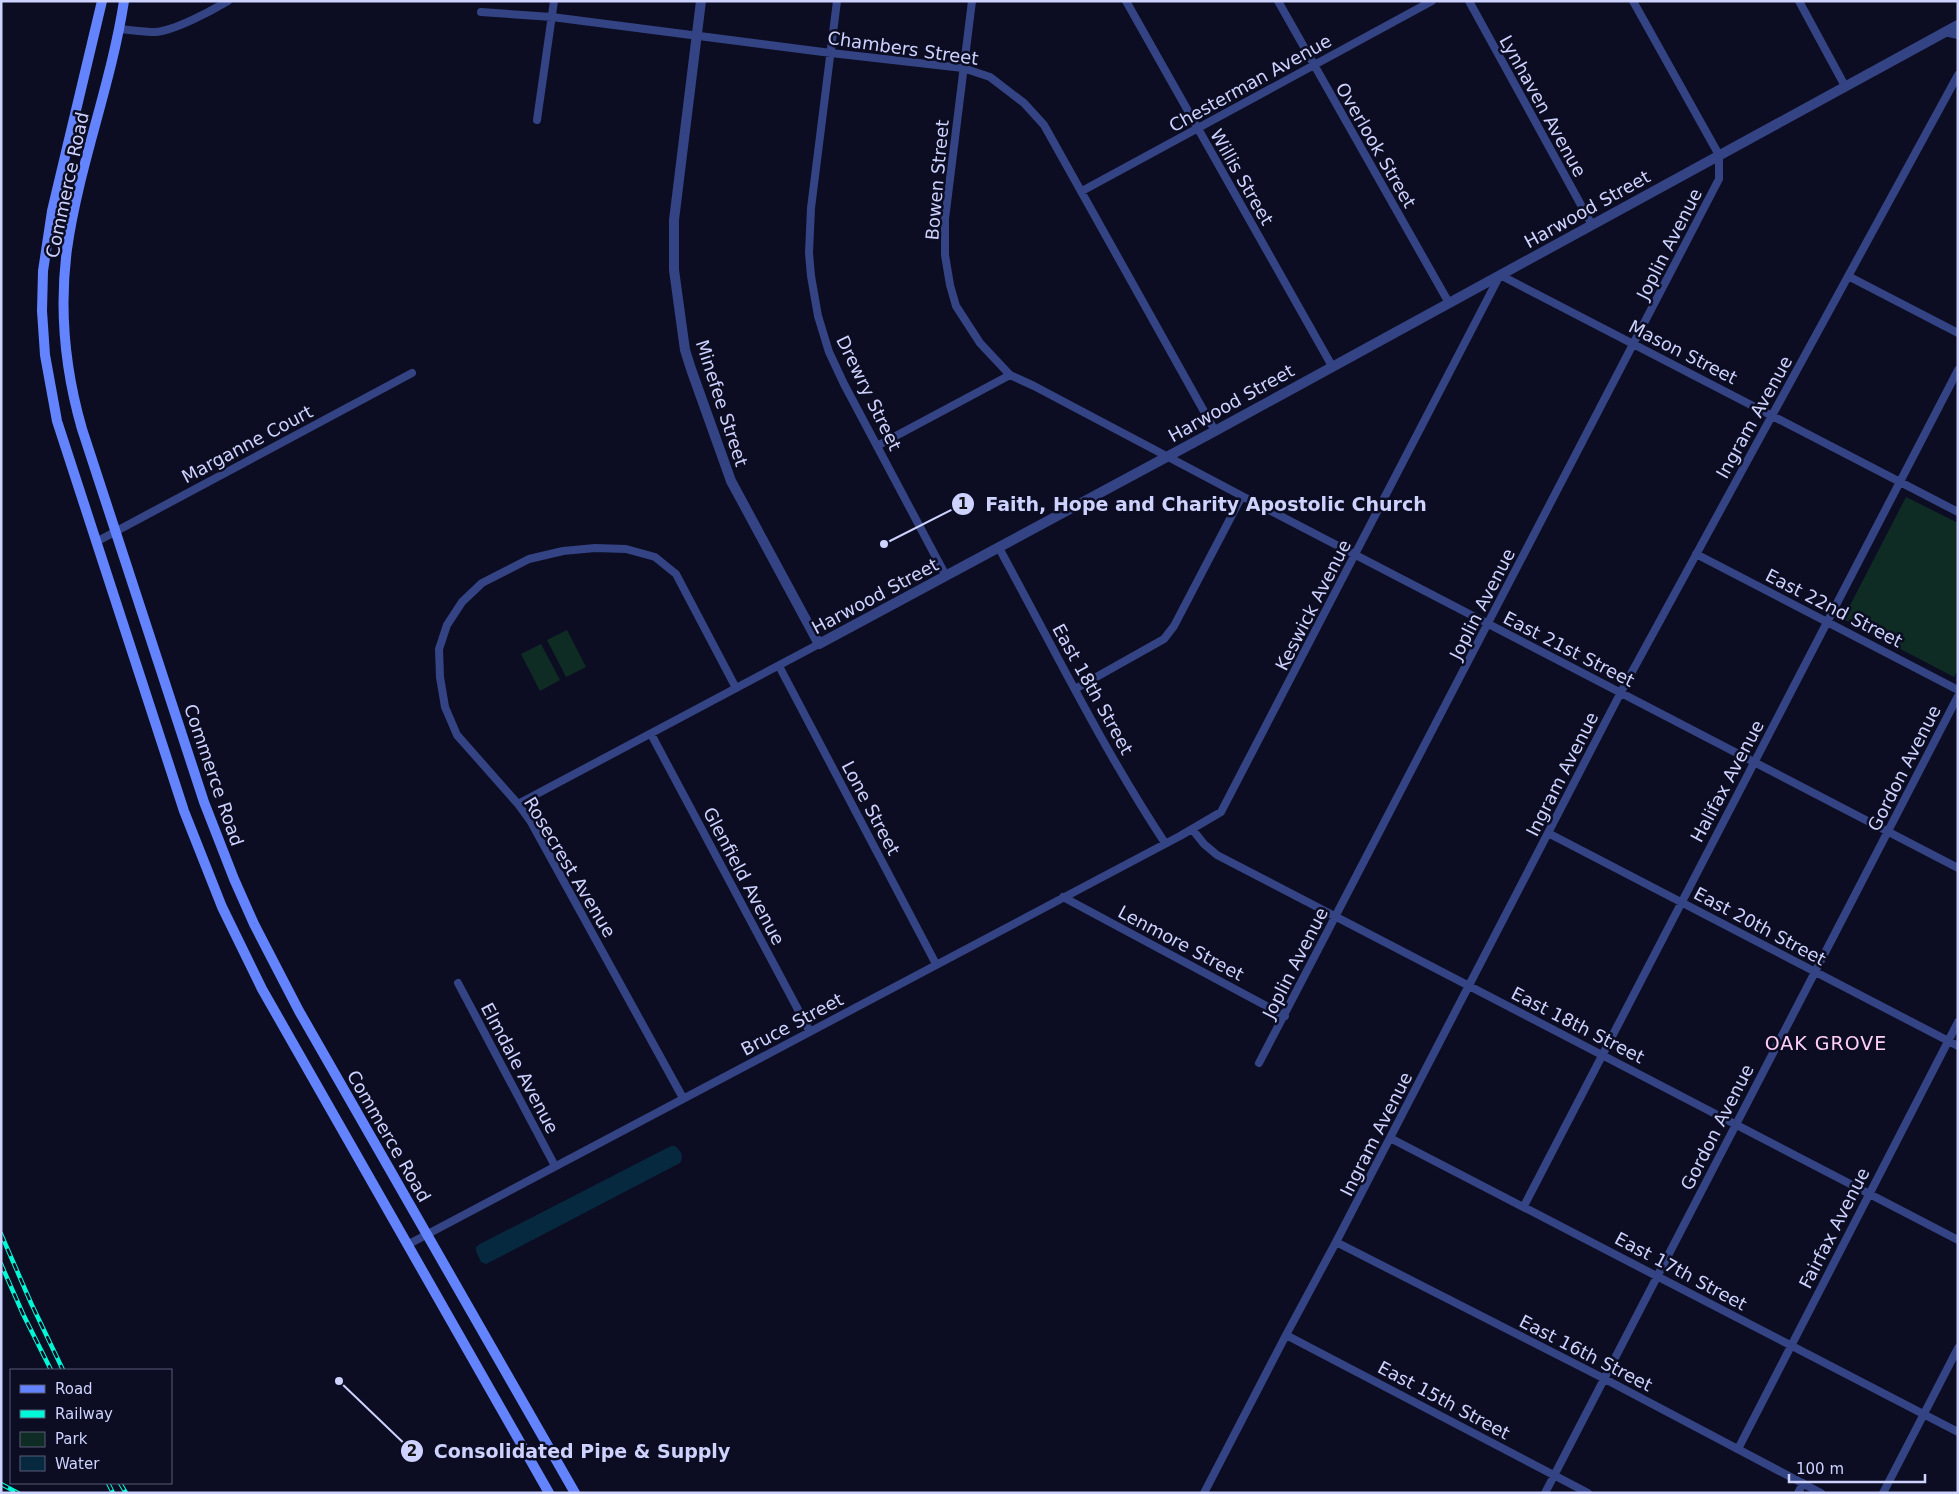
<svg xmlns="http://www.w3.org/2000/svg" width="1959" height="1494" viewBox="0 0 1959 1494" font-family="'DejaVu Sans',sans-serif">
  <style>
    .green { fill: #0f2c24 }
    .water { fill: #062940 }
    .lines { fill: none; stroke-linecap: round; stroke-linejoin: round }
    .minor { stroke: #344384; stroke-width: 8 }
    .tertiary { stroke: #344384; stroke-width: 10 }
    .secondary { stroke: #6484ff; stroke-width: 10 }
    .rail-casing { stroke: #00f8d7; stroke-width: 4.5 }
    .rail { stroke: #0c0d22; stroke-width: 2.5; stroke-dasharray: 8; stroke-linecap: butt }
    .labels { text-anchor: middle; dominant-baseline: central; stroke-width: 5; stroke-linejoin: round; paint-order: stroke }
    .street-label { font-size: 18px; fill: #cdd2ff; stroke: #0c0d22 }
    .neighbourhood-label { font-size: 19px; letter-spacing: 1px; fill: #ffcff9; stroke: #0c0d22 }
    .leader { fill: none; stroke: #cdd2ff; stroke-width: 2 }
    .callout-dot { fill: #cdd2ff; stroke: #0c0d22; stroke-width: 2 }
    .mark-label { font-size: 15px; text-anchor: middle; font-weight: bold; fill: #111 }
    .callout-label { font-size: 19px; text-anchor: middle; font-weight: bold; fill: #cdd2ff; stroke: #0c0d22; stroke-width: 5; stroke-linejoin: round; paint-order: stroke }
  </style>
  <rect width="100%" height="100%" fill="#0c0d22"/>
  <path class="green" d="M1906 497 1958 523V670L1954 677 1843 619Z
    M567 630 586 667 566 677 547 640Z
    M541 644 560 680 540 691 521 654Z"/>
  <path class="water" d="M671 1146H675C681 1151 684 1156 680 1163L494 1260 486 1264 481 1262 476 1251V1247L480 1244Z"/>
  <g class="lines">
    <path class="minor" d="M837 1 811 208 809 253 811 276 818 316 829 352 844 384 946 576
      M972 1 945 219V255L950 285 956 306 980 343 1010 375 1034 386 1242 496 1958 868
      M1126 1 1332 366
      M1278 1 1449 303
      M1469 1 1592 225
      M1799 1 1845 86
      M481 12 552 17 831 53 963 68 990 77 1024 103 1044 125 1215 431
      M119 29C131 30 143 32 155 32 174 31 211 11 228 1
      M1944 32 1958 35
      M537 120 554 1
      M1082 191 1432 1
      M1848 276 1958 333
      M877 446 1010 375
      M96 542 412 373
      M999 548C1053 647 1103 749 1165 843
      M1696 554 1958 690
      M779 666 936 964
      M1075 689 1164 639 1174 626 1242 496
      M651 734 810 1032
      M518 804 819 644
      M1192 829 1204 844 1217 855 1958 1240
      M1548 833 1958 1046
      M1063 897 1285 1016
      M458 983 555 1166
      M1259 1063 1719 179V155L1633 1
      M683 1098 531 822 518 804 457 735 445 707 440 677 439 649 447 625 462 602 482 583 529 559 563 551 595 548 626 549 655 557 676 574 736 688
      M1390 1138 1958 1432
      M1524 1206 1958 370
      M1336 1242 1603 1378 1821 1493
      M407 1245 1180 836 1221 812 1500 275 1958 512
      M1286 1335 1588 1493
      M1738 1449 1958 1022
      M1204 1493 1286 1335 1336 1242 1621 692 1958 75
      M1545 1493 1958 696
      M1798 1493 1803 1483
      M1883 1493 1958 1348"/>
    <path class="tertiary" d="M701 1 674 220V270L685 350 691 369 731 481 819 644 1215 431 1958 25"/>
    <path class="secondary" d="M102 1 52 211 43 271 42 311 45 355 57 421 184 811 222 907 262 989 549 1493
      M124 1C111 85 79 165 67 249 59 310 65 370 82 429L204 802 234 879 254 924 299 1011 575 1493"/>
    <g class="rail-casing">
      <path id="rail" d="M1 1234 31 1303 63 1370
        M1 1264 23 1314 51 1370
        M108 1483 113 1493
        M120 1483 126 1493
        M1 1484 18 1493"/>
    </g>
    <use href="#rail" class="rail"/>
  </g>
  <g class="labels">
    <g class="street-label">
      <text transform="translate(903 48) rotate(8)">Chambers Street</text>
      <text transform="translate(1250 83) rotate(-29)">Chesterman Avenue</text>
      <text transform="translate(1543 106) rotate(61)">Lynhaven Avenue</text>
      <text transform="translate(1376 145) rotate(60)">Overlook Street</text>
      <text transform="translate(1242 177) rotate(60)">Willis Street</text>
      <text transform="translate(937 180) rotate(-85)">Bowen Street</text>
      <text transform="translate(67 185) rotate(-78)">Commerce Road</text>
      <text transform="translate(1587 209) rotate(-29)">Harwood Street</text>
      <text transform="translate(1669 244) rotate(-63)">Joplin Avenue</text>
      <text transform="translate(1683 352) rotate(27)">Mason Street</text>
      <text transform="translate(869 393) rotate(64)">Drewry Street</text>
      <text transform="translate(722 403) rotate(72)">Minefee Street</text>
      <text transform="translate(1231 403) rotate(-29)">Harwood Street</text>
      <text transform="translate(1754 417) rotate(-61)">Ingram Avenue</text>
      <text transform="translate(247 444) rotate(-28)">Marganne Court</text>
      <text transform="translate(875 596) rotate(-28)">Harwood Street</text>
      <text transform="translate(1482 604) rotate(-63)">Joplin Avenue</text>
      <text transform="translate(1313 605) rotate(-63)">Keswick Avenue</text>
      <text transform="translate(1834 608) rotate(27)">East 22nd Street</text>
      <text transform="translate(1569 649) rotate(27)">East 21st Street</text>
      <text transform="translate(1093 689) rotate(61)">East 18th Street</text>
      <text transform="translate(1904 768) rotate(-63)">Gordon Avenue</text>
      <text transform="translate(1562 774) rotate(-63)">Ingram Avenue</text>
      <text transform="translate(214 775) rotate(71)">Commerce Road</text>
      <text transform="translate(1727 781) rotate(-62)">Halifax Avenue</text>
      <text transform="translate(871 808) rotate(62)">Lone Street</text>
      <text transform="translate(570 867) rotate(59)">Rosecrest Avenue</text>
      <text transform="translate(744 876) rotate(62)">Glenfield Avenue</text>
      <text transform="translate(1760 926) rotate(28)">East 20th Street</text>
      <text transform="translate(1181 943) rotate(28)">Lenmore Street</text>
      <text transform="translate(1295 963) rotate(-63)">Joplin Avenue</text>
      <text transform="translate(792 1024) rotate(-28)">Bruce Street</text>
      <text transform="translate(1578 1025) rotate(27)">East 18th Street</text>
      <text transform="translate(520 1068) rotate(62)">Elmdale Avenue</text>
      <text transform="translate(1717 1127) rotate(-63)">Gordon Avenue</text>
      <text transform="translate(1376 1134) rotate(-63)">Ingram Avenue</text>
      <text transform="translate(389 1136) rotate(60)">Commerce Road</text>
      <text transform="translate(1834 1228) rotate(-63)">Fairfax Avenue</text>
      <text transform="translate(1681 1271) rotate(28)">East 17th Street</text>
      <text transform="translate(1586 1353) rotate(27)">East 16th Street</text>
      <text transform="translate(1444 1400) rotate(28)">East 15th Street</text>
    </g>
    <g class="neighbourhood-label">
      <text x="1826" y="1043">OAK GROVE</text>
    </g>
  </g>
  <path class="leader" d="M884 544L963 504M339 1381L412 1451"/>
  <g class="callout-dot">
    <circle cx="884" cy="544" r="5"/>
    <circle cx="339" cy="1381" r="5"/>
    <circle cx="963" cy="504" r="12"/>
    <circle cx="412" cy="1451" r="12"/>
  </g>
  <g class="mark-label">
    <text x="963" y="509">1</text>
    <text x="412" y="1456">2</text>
  </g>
  <g class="callout-label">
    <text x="1206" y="511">Faith, Hope and Charity Apostolic Church</text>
    <text x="582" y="1458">Consolidated Pipe &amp; Supply</text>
  </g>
  <rect width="1959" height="1494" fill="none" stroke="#cdd2ff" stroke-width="5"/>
  <rect x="10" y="1369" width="162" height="115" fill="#0c0d22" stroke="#595c7a"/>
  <rect x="20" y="1385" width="25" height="8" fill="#6484ff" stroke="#595c7a"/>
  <text x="55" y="1394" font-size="15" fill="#cdd2ff">Road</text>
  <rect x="20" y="1410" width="25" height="8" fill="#00f8d7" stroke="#595c7a"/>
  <text x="55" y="1419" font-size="15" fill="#cdd2ff">Railway</text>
  <rect x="20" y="1432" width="25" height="15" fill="#0f2c24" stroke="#595c7a"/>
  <text x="55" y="1444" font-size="15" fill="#cdd2ff">Park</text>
  <rect x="20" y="1456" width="25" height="15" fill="#062940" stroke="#595c7a"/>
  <text x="55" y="1469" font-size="15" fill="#cdd2ff">Water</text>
  <path d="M1789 1474v8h136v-8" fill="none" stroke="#cdd2ff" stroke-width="2.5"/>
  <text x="1796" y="1474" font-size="15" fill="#cdd2ff" stroke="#0c0d22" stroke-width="4" paint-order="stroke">100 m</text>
</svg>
